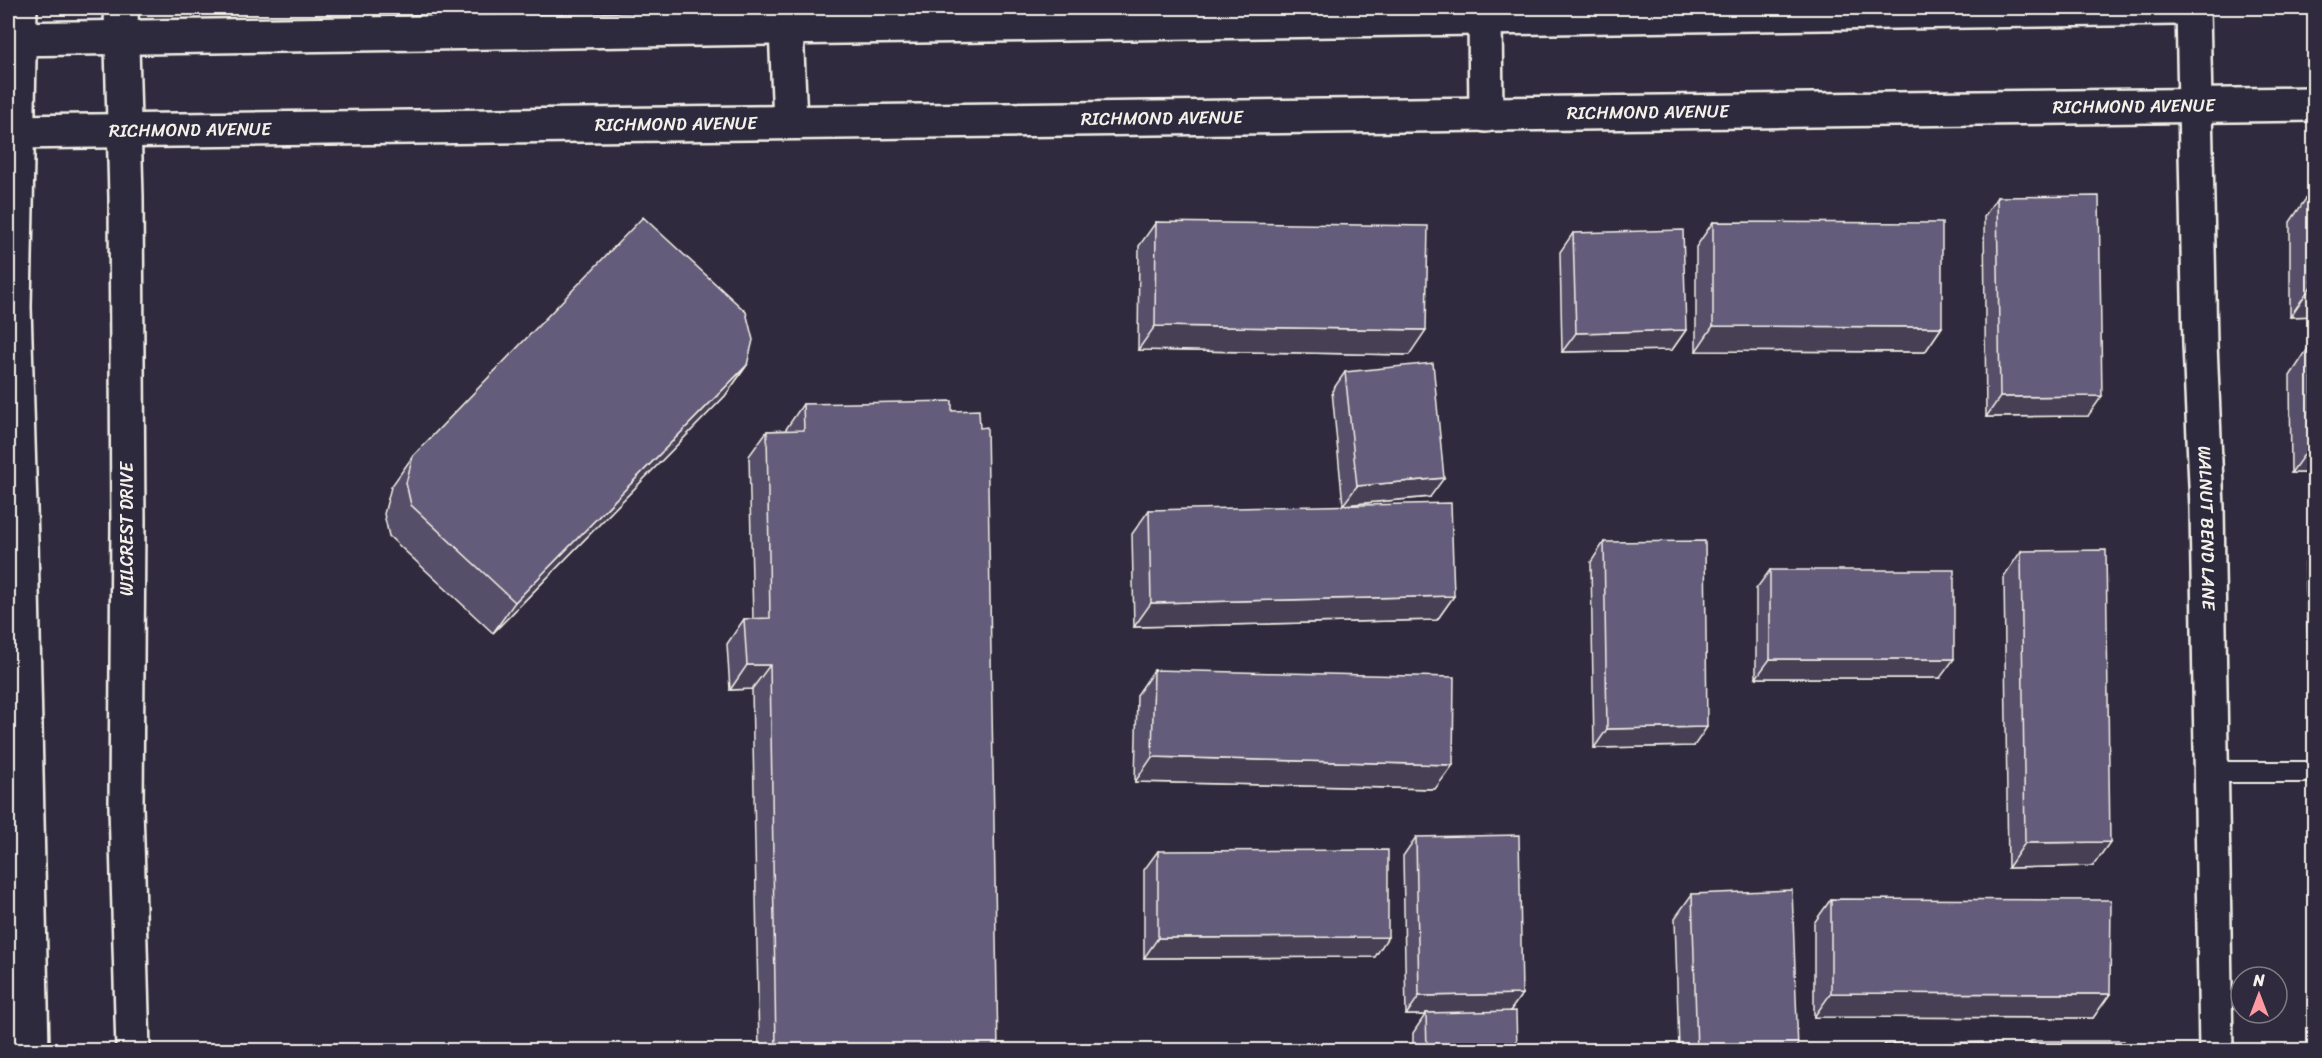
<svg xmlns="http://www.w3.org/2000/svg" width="2322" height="1058" viewBox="0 0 2322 1058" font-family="Sriracha,sans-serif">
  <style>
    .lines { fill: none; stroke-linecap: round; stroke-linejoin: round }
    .service-casing { stroke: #f4f1e8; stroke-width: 24 }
    .tertiary-casing { stroke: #f4f1e8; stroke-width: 38 }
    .secondary-casing { stroke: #f4f1e8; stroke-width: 38 }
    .service { stroke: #2f2a3d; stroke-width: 20 }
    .tertiary { stroke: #2f2a3d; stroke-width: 33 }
    .secondary { stroke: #2f2a3d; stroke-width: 33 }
    .wall { fill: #564f69; stroke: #f4f1e8; stroke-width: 1.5 }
    .shaded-wall { fill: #464055; stroke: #f4f1e8; stroke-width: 1.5 }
    .building { fill: #645c7a; stroke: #f4f1e8; stroke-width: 1.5 }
    .labels { text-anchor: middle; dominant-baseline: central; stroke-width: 4.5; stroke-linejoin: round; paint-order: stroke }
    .street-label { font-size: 18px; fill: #f4f1e8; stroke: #2f2a3d }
  </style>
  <rect width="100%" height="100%" fill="#2f2a3d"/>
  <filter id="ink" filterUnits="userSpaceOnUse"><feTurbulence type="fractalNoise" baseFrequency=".0167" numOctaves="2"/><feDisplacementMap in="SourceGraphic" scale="12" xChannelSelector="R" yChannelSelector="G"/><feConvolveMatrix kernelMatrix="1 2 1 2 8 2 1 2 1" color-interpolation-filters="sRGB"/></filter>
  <g filter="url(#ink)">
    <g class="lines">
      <g class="service-casing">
        <path id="service" d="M363 8V35
          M2212 772H2314"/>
      </g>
      <g class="tertiary-casing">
        <g id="tertiary">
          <path id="s1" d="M2193 8 2200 344 2207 508 2216 1050"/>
        </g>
      </g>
      <g class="secondary-casing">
        <g id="secondary">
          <path d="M20 8 14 307 21 541 32 1050"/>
          <path d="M121 8 126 197 128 522 126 806 133 1050"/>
          <path d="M1485 17 1486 115"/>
          <path d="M786 29 790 121"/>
          <path d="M8 39 2178 8"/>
          <path id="s2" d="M8 132 2314 104"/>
        </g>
      </g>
      <use href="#service" class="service"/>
      <use href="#tertiary" class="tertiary"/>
      <use href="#secondary" class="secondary"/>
    </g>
    <path class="wall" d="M2311 191 2314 316 2290 317V222Z
      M1997 197 2088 416 1986 417 1984 217Z
      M1156 222 1409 355 1138 350 1139 246Z
      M1713 222 1942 327 1925 352 1696 351V247Z
      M1573 233 1686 330 1672 350 1562 352 1560 252Z
      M2311 344 2314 473H2291L2290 376Z
      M747 365 725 396 493 633 389 536 384 514 391 487 413 456Z
      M1345 372 1430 497 1343 505 1332 391Z
      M803 404 952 411 998 1050H759L752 689 730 690 727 644 744 619H753L749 456 767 431 786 430V429Z
      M1149 510 1454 596 1437 620 1134 627 1132 534Z
      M1604 542 1694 746 1594 748 1591 562Z
      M2314 550V708L2310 709 2305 563Z
      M2021 551 2093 866 2008 868 2004 576Z
      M1770 570 1940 678H1756V589Z
      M1154 670 1435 789 1135 782 1137 695Z
      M1416 837 1522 994 1510 1011 1517 1050H1413V1033L1425 1015H1406L1403 856Z
      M1158 851 1375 957 1144 958V870Z
      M1692 894 1798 1050H1679L1675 918Z
      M1831 899 2110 994 2093 1018 1814 1017V923Z
      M2031 1041 2124 1050H2025Z
      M1885 1044 1983 1050H1881Z"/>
    <path class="shaded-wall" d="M2312 285H2314V316L2290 317Z
      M1155 326 1426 330 1409 355 1138 350Z
      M1713 326 1942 327 1925 352 1696 351Z
      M1686 330 1672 350 1562 352 1576 333Z
      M747 365 725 396 493 633 515 602Z
      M2102 396 2088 416 1986 417 2000 397Z
      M2313 442H2314V473H2291Z
      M1444 478 1430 497 1343 505 1357 486Z
      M1454 596 1437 620 1134 627 1151 603Z
      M1770 659H1954L1940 678H1756Z
      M747 665H770L752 689 730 690Z
      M2314 702V708L2310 709Z
      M1707 727 1694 746 1594 748 1607 729Z
      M1152 757 1453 765 1435 789 1135 782Z
      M2110 842 2093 866 2008 868 2025 843Z
      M1388 937 1375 957 1144 958 1158 938Z
      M1831 993 2110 994 2093 1018 1814 1017Z
      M1522 994 1508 1014 1426 1013 1425 1015H1406L1419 996Z"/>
    <path class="building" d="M2311 191H2314V285H2312Z
      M2099 196 2102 396 2000 397 1997 197Z
      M643 217 746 312 753 340 747 365 515 602 411 505 406 483 413 456Z
      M1156 222 1428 226 1426 330 1155 326Z
      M1713 222 1942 223V327L1713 326Z
      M1683 230 1686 330 1576 333 1573 233Z
      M2311 344H2314V442H2313Z
      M1433 363 1444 478 1357 486 1345 372Z
      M952 401V411L979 410 980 428 987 427 998 1050H776L770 665H747L744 619 770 618 767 431 804 430 803 404Z
      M1451 503 1454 596 1151 603 1149 510Z
      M1705 541 1707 727 1607 729 1604 542Z
      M2106 550 2110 842 2025 843 2021 551Z
      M1770 570H1954V659H1770Z
      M1154 670 1454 677 1453 765 1152 757Z
      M1519 835 1522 994 1419 996 1416 837Z
      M1388 850V937L1158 938V851Z
      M1792 890 1798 1050H1697L1692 894Z
      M1831 899 2111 900 2110 994 1831 993Z
      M1516 1011 1517 1050H1427L1426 1013Z
      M2031 1041H2124V1050H2031Z
      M1983 1042V1050H1886L1885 1044Z"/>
  </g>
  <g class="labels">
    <g class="street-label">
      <text stroke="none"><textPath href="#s2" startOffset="2126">RICHMOND AVENUE</textPath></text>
      <text stroke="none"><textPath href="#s2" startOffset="1640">RICHMOND AVENUE</textPath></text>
      <text stroke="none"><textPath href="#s2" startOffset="1154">RICHMOND AVENUE</textPath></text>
      <text stroke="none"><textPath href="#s2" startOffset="668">RICHMOND AVENUE</textPath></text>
      <text stroke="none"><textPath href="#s2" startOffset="182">RICHMOND AVENUE</textPath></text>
      <text transform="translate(127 529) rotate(-90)">WILCREST DRIVE</text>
      <text stroke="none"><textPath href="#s1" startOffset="520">WALNUT BEND LANE</textPath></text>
    </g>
  </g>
  <rect width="2322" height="1058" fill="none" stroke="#2f2a3d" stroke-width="30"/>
  <rect x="15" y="15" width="2292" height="1028" fill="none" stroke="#f4f1e8" stroke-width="2" filter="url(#ink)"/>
  <g transform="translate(2259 995)"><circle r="28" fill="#2f2a3d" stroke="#7e7a81" stroke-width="1.5"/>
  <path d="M0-4.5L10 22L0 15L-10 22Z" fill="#ff9aa2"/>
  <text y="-9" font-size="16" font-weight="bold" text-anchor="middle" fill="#f4f1e8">N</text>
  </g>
</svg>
